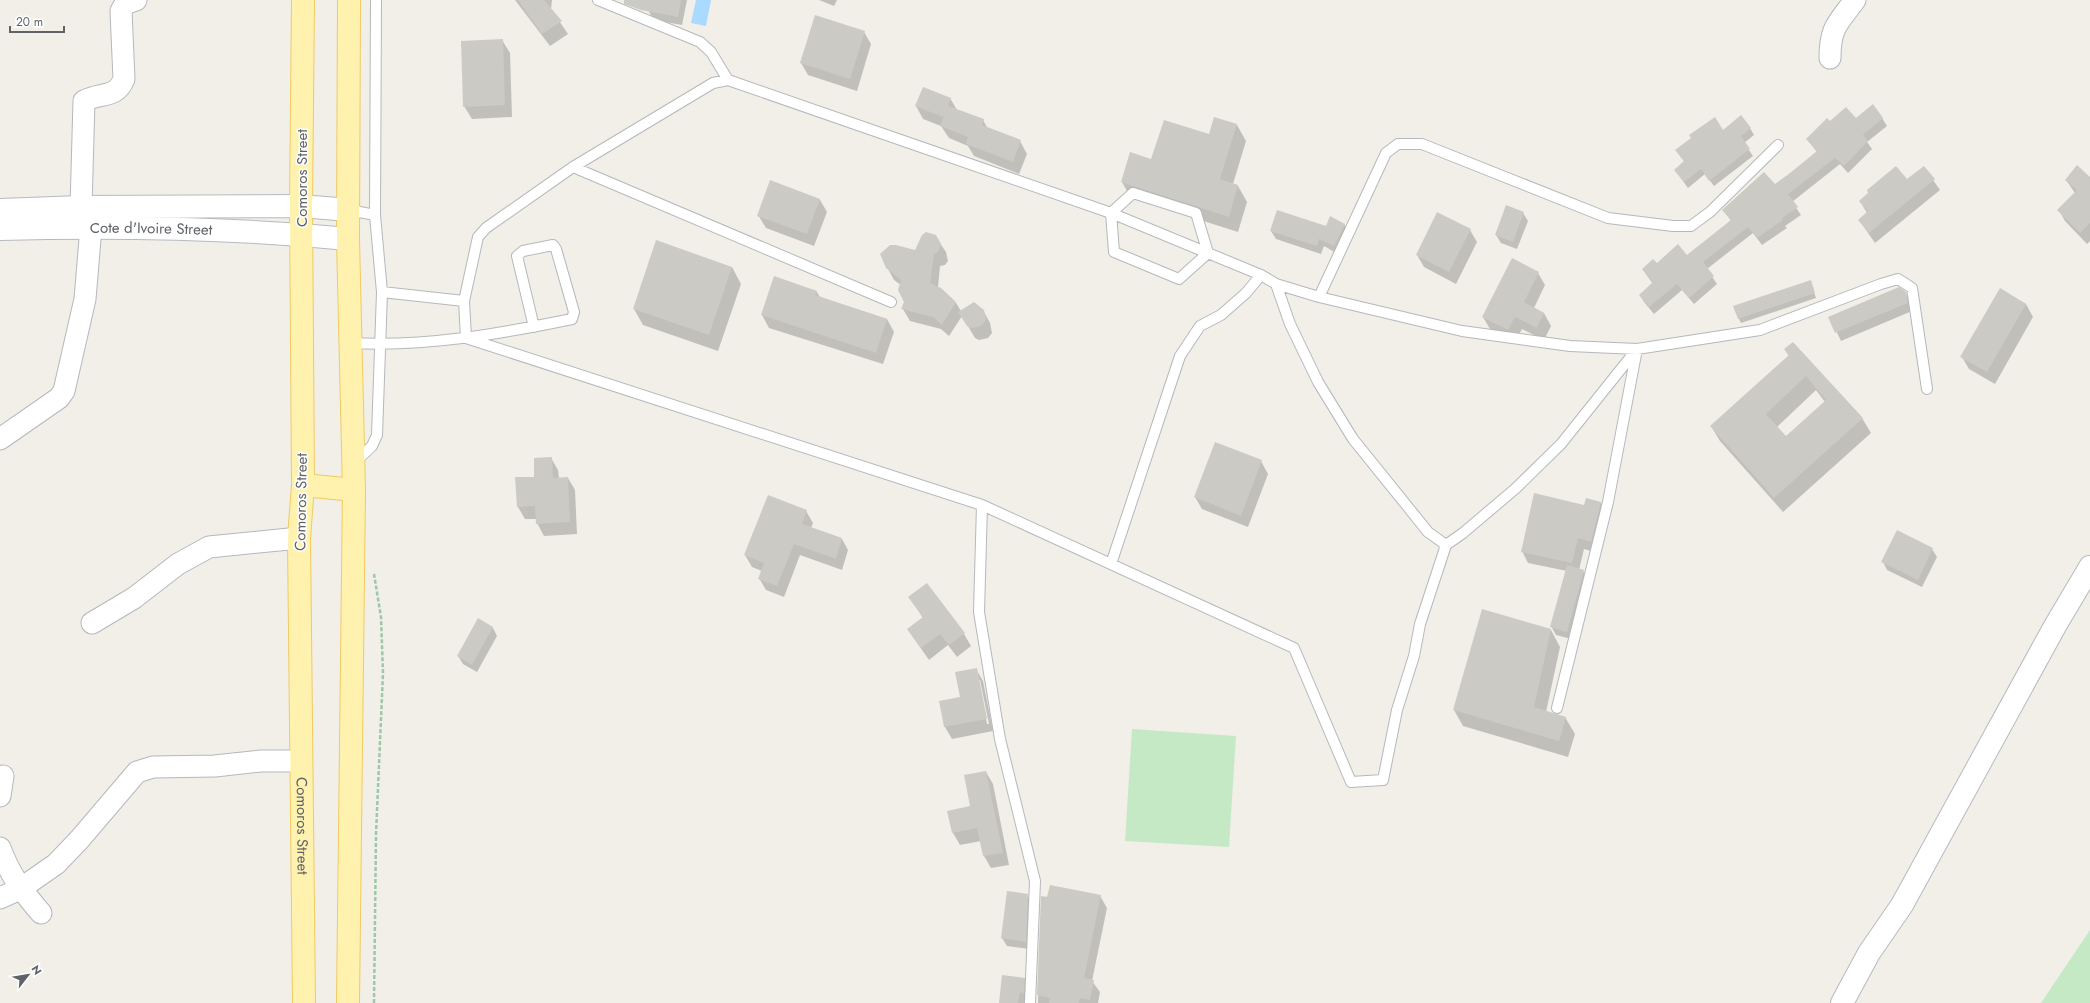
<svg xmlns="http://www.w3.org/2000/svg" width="2090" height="1003" viewBox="0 0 2090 1003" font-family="Jost,sans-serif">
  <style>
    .green { fill: #c5e8c5 }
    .water { fill: #aadaff }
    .shadow { fill: #0003; fill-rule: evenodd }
    .building { fill: #cccac5; fill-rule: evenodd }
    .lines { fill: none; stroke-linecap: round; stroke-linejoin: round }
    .lane-casing { stroke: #b5b8bc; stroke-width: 12 }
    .street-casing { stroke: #b5b8bc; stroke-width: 23 }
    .secondary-casing { stroke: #b6babf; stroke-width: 24 }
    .primary-casing { stroke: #f2c960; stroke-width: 24 }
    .path { stroke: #9cc7a9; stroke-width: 2.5; stroke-dasharray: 4 2; stroke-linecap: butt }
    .lane { stroke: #fff; stroke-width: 10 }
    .street { stroke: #fff; stroke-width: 21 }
    .secondary { stroke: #fff; stroke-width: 22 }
    .primary { stroke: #fff2af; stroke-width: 22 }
    .labels { text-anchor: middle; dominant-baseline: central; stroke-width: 3; stroke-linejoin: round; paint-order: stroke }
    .street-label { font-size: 15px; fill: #5f6368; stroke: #fff }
  </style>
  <rect width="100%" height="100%" fill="#f1efe8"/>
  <path class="green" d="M1132 729 1236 736 1229 847 1125 841Z
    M2090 930V1003H2041Z"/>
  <path class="water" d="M696 0H711L706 26 691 23Z"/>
  <path class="shadow" d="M515 0H552L551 9 568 34 550 46Z
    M651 0H687L682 25 654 20 649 12Z
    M819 0H837L834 6Z
    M864 32 871 44 857 91 808 75 801 63Z
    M502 40 510 53 512 117 472 119 464 106Z
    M950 98 957 110 983 120 988 129 1020 141 1027 154 1019 174 974 156 968 146 949 138 941 126 923 119 916 106Z
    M1882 118 1887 126 1867 142 1872 149 1848 173 1840 164 1792 202 1801 215 1785 226 1787 228 1762 245 1753 233 1707 269 1717 284 1694 304 1682 290 1654 314 1644 302 1640 295 1653 284 1643 270 1686 256 1731 221 1724 210 1774 186 1817 152 1807 139 1830 123Z
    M1237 125 1246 141 1233 184 1238 186 1247 202 1238 232 1131 198 1122 182 1210 135Z
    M1750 128 1754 135 1744 143 1753 156 1714 186 1705 174 1688 188 1675 170 1685 162 1680 156 1723 131Z
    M1924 167 1940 190 1875 243 1859 220 1867 213 1860 201 1869 193 1907 180Z
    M2090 178V241L2087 244 2065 221 2059 210 2075 193 2066 180Z
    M820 200 827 212 814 246 766 228 758 215Z
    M1523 213 1528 221 1517 249 1501 243 1496 235Z
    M1344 224 1349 233 1338 254 1324 246 1321 254 1276 239 1271 231Z
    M1470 230 1477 242 1456 284 1424 267 1417 255Z
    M935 236 946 252 948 261 945 265 940 266 938 287 956 303 961 311 983 310 990 323 992 333 988 338 979 340 975 338 962 316 949 336 941 329 910 321 903 309 905 302 901 285 894 280 887 267 915 251Z
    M732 267 741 284 718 351 643 325 634 309Z
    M1538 273 1545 285 1534 308 1544 313 1551 326 1544 340 1522 329 1515 342 1490 329 1483 317Z
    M774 278 816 291 820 297 887 319 894 332 883 364 769 328 762 315Z
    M1811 284 1816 298 1741 323 1739 319 1734 307Z
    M2000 289 2026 304 2033 317 1995 384 1969 369 1962 357Z
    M1905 293 1910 301 1912 311 1841 341 1830 318Z
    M1785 350 1862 418 1871 433 1783 512 1720 441 1711 426 1789 356ZM1816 390 1825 402 1786 437 1777 427Z
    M551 458 558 470 559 478H568L575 490 577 534 544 536 537 523V519H525L518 507Z
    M1261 461 1268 474 1248 527 1202 509 1195 497Z
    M1601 503 1607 514 1598 553 1584 549 1579 570 1583 571 1588 579 1571 639 1556 635 1551 626 1567 571 1528 563 1522 551Z
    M806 511 813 523 811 528 842 539 848 550 842 570 800 555 784 597 766 590 759 578 762 571 752 567 745 555Z
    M1932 549 1937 557 1922 587 1887 570 1883 562Z
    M910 598 964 634 971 646 957 657 948 645 929 660 908 630 923 618Z
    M478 620 493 628 497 636 477 672 463 664 458 656Z
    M1551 630 1560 647 1546 712 1565 717 1575 734 1568 757 1463 726 1454 710Z
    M976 669 983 681 993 731 952 739 945 727 941 702 961 698ZM978 680H980L989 724H987Z
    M986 772 993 784 1009 865 991 868 984 856 981 841 960 845 953 833 972 807Z
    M1027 895 1032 903 1030 949 1007 946 1002 938Z
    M1100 896 1107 908 1092 981 1100 992 1098 1003H1038L1042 897Z
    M1024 978 1031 990 1030 1003H1000Z"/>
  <path class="building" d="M518 0H544L562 21 542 34Z
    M624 0H681L678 17 641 10 624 4Z
    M815 15 865 31 850 79 800 63Z
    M503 39 505 105 463 107 461 41Z
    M923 87 951 98 948 106 984 119 982 125 1021 140 1013 162 966 144 968 137 940 126 947 108 943 117 915 106Z
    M1873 104 1883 118 1863 135 1868 141 1844 166 1835 158 1788 194 1798 207 1782 218 1783 220 1757 238 1748 227 1703 262 1714 276 1689 298 1677 284 1649 307 1639 295 1653 282 1642 269 1653 259 1657 263 1678 244 1687 255 1731 220 1722 210 1764 172 1775 184 1789 174 1817 151 1806 139 1827 118 1830 121 1846 107 1856 118Z
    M1741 115 1751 128 1741 136 1750 149 1709 181 1701 169 1684 182 1674 170 1684 161 1675 150 1691 138 1689 135 1715 117 1723 130Z
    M1214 117 1237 124 1220 179 1238 185 1229 217 1121 182 1130 152 1151 159 1164 120 1209 134Z
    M2077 165 2090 177V223L2080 233 2057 210 2077 190 2065 180Z
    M1896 166 1907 179 1924 166 1935 179 1869 233 1858 220 1868 211 1859 201 1868 193 1867 190Z
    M770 180 820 199 807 234 757 216Z
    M1506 205 1524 212 1513 242 1495 235Z
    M1277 210 1326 226 1330 216 1345 224 1334 246 1319 239 1317 246 1270 231Z
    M1437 212 1471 229 1449 272 1416 255Z
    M926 232 936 235 941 244 938 252 934 254 930 283 941 288 956 302 942 325 933 317 901 309 904 302 898 290 901 280 886 268 880 254 890 245H896L915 250 922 235Z
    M656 240 732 267 709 335 633 309Z
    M1512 258 1539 272 1524 302 1544 313 1537 328 1515 317 1508 330 1482 317Z
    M774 276 817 291 815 295 887 319 876 353 761 315Z
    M1811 280 1815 293 1738 319 1733 306Z
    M1899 287 1906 292 1908 303 1835 333 1828 317Z
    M2000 288 2026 304 1987 372 1960 357Z
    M974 302 984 310 986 320 981 326 971 328 967 326 958 312Z
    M1793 342 1863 418 1774 498 1710 426 1789 355 1784 349ZM1806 376 1826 400 1786 436 1766 414Z
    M1215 442 1262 460 1241 516 1194 497Z
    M552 457 553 478 568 477 570 522 536 524 535 506 517 507 515 477H534V458Z
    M1534 493 1584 505 1586 498 1601 502 1591 542 1578 538 1572 563 1521 552Z
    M768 495 807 510 802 524 842 538 836 559 794 544 777 586 758 579 764 563 744 555Z
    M1897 530 1933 548 1918 580 1881 562Z
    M1567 565 1584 570 1567 632 1550 627Z
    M927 583 965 633 949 645 940 634 921 648 907 629 923 617 908 597Z
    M1482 609 1551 629 1534 707 1566 717 1559 741 1453 710Z
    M478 618 493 627 472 665 457 656Z
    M977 668 987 719 944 727 939 701 960 697 955 672Z
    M986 771 1003 853 983 856 977 828 952 833 947 811 970 806 964 775Z
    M1050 885 1101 895 1084 978 1094 980 1090 1000 1080 998 1079 1003H1049L1050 998 1037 995 1041 896 1047 897Z
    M1007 891 1028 894 1026 942 1001 938Z
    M1002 975 1025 978 1024 993 1020 992 1018 1003H999Z"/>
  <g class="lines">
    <g class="lane-casing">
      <path id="lane" d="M598 0 700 42 711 52 728 80
        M728 80 1111 213 1261 275 1276 284 1290 324 1318 382 1353 439 1428 532 1446 545 1420 624 1414 656 1397 710 1383 780 1351 782 1294 648 982 505 466 338 464 301 478 237 486 228 573 167 713 83Z
        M573 167 891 302
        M1133 193 1196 213 1208 253 1179 279 1114 252 1111 213Z
        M349 210 375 215 382 292 464 301
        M375 215 376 0
        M1276 284 1319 297 1462 331 1570 346 1637 349 1760 330 1881 284 1898 279 1912 288 1927 389
        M1319 297 1386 153 1398 144H1422L1608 218 1673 226H1691L1710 212 1778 145
        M351 343C425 347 499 334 572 319L574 312 556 249 553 245 523 251 517 256 534 327
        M355 462 372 446 377 435 382 292
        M982 505 979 612 1000 739 1035 881 1030 1003
        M1446 545 1463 533 1515 489 1561 444 1637 349 1608 502 1557 708
        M1111 564 1180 356 1200 326 1221 315 1246 293 1261 275"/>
    </g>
    <g class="street-casing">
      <path id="street" d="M1830 58C1830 27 1838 23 1855 0
        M81 207 84 101C101 92 116 99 124 79L121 11 125 4 136 0
        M0 439 59 398 64 391 85 299 91 227
        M92 623 134 598 178 564 209 547 299 538
        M0 796 3 776
        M0 848C10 875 22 891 41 913
        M0 898 20 889 56 864 79 840 137 772 153 767 215 766 261 761H301"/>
    </g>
    <g class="secondary-casing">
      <g id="secondary">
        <path d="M0 210 81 207 301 206 349 210"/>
        <path id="s1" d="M0 229C116 226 233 228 348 239"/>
        <path d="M1842 1003 1869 953 1902 905 2055 626 2090 567"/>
      </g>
    </g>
    <g class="primary-casing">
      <g id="primary">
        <path id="s2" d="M303 0 301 206 303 485 299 538 304 1003"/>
        <path d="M303 485 354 490"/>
        <path d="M348 1003 354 490 348 239 349 0"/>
      </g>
    </g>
    <path class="path" d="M374 1003 376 834 383 673 381 617 374 574"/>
    <use href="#lane" class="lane"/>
    <use href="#street" class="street"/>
    <use href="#secondary" class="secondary"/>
    <use href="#primary" class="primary"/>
  </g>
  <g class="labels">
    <g class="street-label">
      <text transform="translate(302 178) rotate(-90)">Comoros Street</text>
      <text stroke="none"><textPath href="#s1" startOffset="151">Cote d'Ivoire Street</textPath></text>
      <text transform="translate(301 502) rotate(-89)">Comoros Street</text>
      <text stroke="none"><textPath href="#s2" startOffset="826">Comoros Street</textPath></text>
    </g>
  </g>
  <g transform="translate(28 975) rotate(59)" stroke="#ffffff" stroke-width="3" paint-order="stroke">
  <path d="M0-3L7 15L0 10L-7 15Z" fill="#5f6368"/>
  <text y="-6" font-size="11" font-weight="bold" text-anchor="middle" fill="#5f6368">N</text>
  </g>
  <path d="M10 26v6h54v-6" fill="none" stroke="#5f6368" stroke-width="2"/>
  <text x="16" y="26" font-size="12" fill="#5f6368" stroke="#ffffff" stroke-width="3" paint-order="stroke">20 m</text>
</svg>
